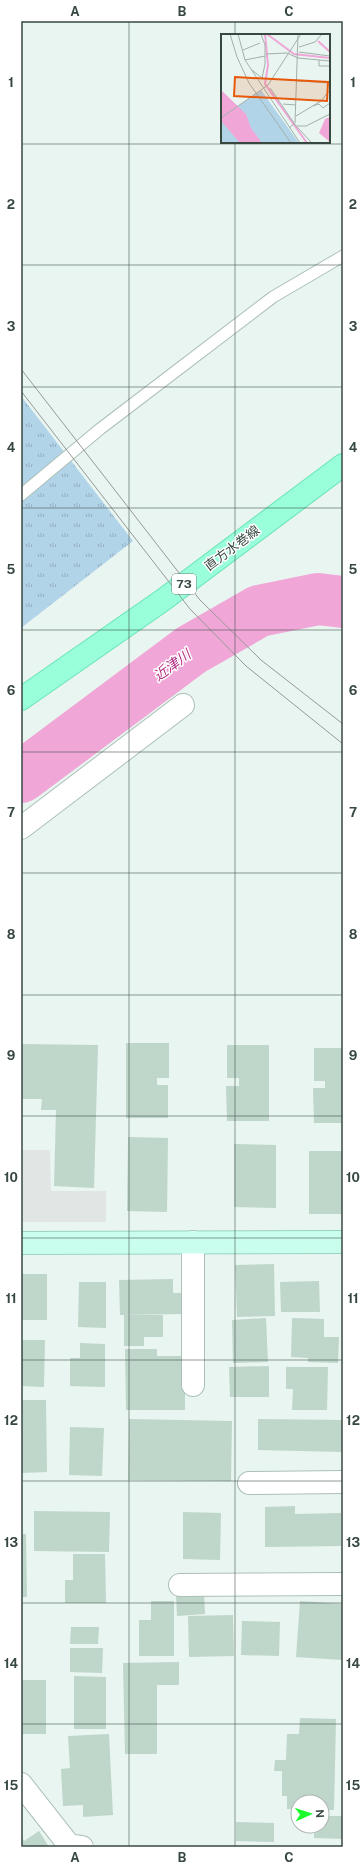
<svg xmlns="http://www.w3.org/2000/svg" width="364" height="1868" viewBox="0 0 364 1868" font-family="'Public Sans','Noto Sans JP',sans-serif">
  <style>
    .grass { fill: url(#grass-tufts) }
    .parking { fill: #e1e6e4 }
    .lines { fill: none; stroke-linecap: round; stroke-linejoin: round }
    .river { stroke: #f1a6d8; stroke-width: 52 }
    .building { fill: #bfd6cb }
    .lane-casing { stroke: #acc0b7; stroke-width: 13 }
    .street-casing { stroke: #acc0b7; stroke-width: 24 }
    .secondary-casing { stroke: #99d4c0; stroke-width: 24 }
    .primary-casing { stroke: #68e4b6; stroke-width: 24 }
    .lane { stroke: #fff; stroke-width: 11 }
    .street { stroke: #fff; stroke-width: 22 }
    .secondary { stroke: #c9feee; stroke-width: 22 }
    .primary { stroke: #99feda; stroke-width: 22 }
    .tram { stroke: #989898; stroke-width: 1 }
    .grid { fill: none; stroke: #374841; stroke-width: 1; stroke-opacity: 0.55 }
    .labels { text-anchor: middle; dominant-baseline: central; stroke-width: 3; stroke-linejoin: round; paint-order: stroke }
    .shield { fill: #fff; stroke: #737f7a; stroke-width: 1 }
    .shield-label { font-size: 12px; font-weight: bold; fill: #374841 }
    .street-label { font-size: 13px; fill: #374841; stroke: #fff }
    .water-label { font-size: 14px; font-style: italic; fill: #b53087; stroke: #fff }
    .inset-river { fill: none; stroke: #f1a6d8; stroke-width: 2 }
    .inset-road { fill: none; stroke: #a2b0aa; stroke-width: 1 }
    .view { fill: #e8590c; fill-opacity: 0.15; stroke: #e8590c; stroke-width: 2 }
    .inset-edge { fill: none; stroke: #374841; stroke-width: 2 }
    .neatline { fill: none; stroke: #374841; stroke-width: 1.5 }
    .grid-label { font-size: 13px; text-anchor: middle; font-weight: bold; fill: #374841 }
  </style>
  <defs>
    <pattern id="grass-tufts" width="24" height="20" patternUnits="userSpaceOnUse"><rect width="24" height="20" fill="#b2d4e9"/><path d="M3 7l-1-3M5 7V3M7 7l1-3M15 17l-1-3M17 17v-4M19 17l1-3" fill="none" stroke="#92aebe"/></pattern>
  </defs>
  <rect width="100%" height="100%" fill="#e9f5f0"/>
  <path class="grass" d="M21 396 133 541 21 628Z"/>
  <path class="parking" d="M21 1150H50L51 1191H106V1222H21Z"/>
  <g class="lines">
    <path class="river" d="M21 777 191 650 259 611 318 599 343 602"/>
  </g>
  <path class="building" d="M126 1043H169V1078H157V1085H168V1118H126Z
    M21 1044 98 1045 94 1188 54 1186 56 1110H41L42 1099H21Z
    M227 1045H269V1121H227L226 1086H239V1078H227Z
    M314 1048H343V1123H314L313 1088H325V1081H314Z
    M128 1137 168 1138 167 1212 127 1211Z
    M234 1144 276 1145V1208L234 1207Z
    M309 1151H343V1214H309Z
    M274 1264 275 1316 237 1317 235 1265Z
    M21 1274H47V1320H21Z
    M173 1279V1293H182V1314L120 1315 119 1280Z
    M319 1281 320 1312H281L280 1282Z
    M79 1282H106V1328L78 1327Z
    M124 1315H163V1337H144V1346H124Z
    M266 1318 268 1362 233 1363 232 1320Z
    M292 1318 324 1319V1337H339L338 1363 308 1362V1358L291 1357Z
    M22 1340H45L44 1387 21 1386Z
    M80 1343 105 1344V1387L70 1386V1358H80Z
    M125 1349H157V1356H185V1410H126Z
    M269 1366V1397H230L229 1367Z
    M286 1367H328L327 1410H292L293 1389H286Z
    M21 1400H46L47 1472 21 1473Z
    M129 1419 232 1421 231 1481 128 1480Z
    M258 1419 343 1420V1452L258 1450Z
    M70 1427 104 1428 102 1476 69 1475Z
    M295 1506V1514L341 1513V1546L265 1547V1507Z
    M34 1511 110 1512 109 1552 34 1551Z
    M183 1512 221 1513 220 1560 183 1559Z
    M21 1534H26L27 1597H21Z
    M73 1554H105L106 1603H65V1580H73Z
    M204 1593 205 1614 177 1616 176 1595Z
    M151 1601H174V1656H139V1620H151Z
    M300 1601 343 1604 342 1660 296 1657Z
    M233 1615 234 1656 189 1657 188 1616Z
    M242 1621 280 1622 279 1656 241 1655Z
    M71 1627H99L98 1644H70Z
    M70 1648H103L102 1673 70 1672Z
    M179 1662V1685H157V1754H125L123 1663Z
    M74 1676 106 1677V1729H74Z
    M21 1680H46V1734H21Z
    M300 1718 336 1719 334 1810H322V1802H298V1809H287V1796H282V1771H274L275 1760H286L287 1734H299Z
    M109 1734 113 1815 83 1817V1805L63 1806 61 1769 70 1768 68 1736Z
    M322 1816H343V1839L314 1838V1826H322Z
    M236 1822 274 1823V1842L236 1841Z
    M39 1831 49 1847H21V1836L24 1841Z"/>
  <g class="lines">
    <g class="lane-casing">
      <path id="lane" d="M21 495 100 429 273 297 343 256"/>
    </g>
    <g class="street-casing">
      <path id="street" d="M21 828 183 705
        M193 1242V1385
        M249 1483 343 1482
        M180 1585 343 1584
        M21 1784 69 1845 82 1847"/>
    </g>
    <g class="secondary-casing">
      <path id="secondary" d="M21 1243 343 1242"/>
    </g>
    <g class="primary-casing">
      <path id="primary" d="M21 699 163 600 343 465"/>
    </g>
    <use href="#lane" class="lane"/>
    <use href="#street" class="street"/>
    <use href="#secondary" class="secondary"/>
    <use href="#primary" class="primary"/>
    <path class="tram" d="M21 369 200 600 261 660 343 724
      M21 391 190 609 246 666 343 744"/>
  </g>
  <path class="grid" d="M129 21V1847M235 21V35M235 142V1847M21 144H343M21 265H343M21 387H343M21 508H343M21 630H343M21 752H343M21 873H343M21 995H343M21 1116H343M21 1238H343M21 1360H343M21 1481H343M21 1603H343M21 1724H343"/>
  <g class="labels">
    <rect class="shield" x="172" y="574" width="24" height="20" rx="3"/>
    <g class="shield-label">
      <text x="184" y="584">73</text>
    </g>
    <g class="street-label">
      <text transform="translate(232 548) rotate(-37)">直方水巻線</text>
    </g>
    <g class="water-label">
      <text transform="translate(172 665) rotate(-36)">近津川</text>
    </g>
  </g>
  <g transform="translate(221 34)">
    <rect width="109" height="109" fill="#e9f5f0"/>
    <path d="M40 56 78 109H0V84Z" fill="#b2d4e9"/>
    <path d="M0 56 25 80 30 94 41 109H19L0 87ZM109 83V108L98 99 104 85Z" fill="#f1a6d8"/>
    <path class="inset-river" d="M44 0 47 31 44 50 86 109M46 0 73 20 109 24M97 7 109 18"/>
    <path class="inset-road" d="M9 0 16 23 28 49 70 109M17 0 24 26 79 109M78 13 94 8 101 0M22 16 39 9M78 18 109 22M45 20 66 19 77 24 109 27M24 26 44 22M98 26V32H109V28M31 36 41 44 44 30V11L40 0M66 46 109 49M49 54 75 92H85L109 80M62 70 75 71M92 72 98 70 102 74 109 69M75 82 100 67 109 56M0 84 47 51 80 0M76 93 91 109M68 94 74 89 77 0"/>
    <path class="view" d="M14 43 107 48 106 67 13 62Z"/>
    <rect width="109" height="109" class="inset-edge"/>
  </g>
  <rect width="364" height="1868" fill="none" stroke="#ffffff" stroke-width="44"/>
  <g transform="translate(310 1814) rotate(87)"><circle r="19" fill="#ffffff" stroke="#afb6b3"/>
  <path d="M0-3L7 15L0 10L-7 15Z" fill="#1bfa2c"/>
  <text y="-6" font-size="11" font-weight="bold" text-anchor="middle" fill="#374841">N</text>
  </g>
  <rect x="22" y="22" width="320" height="1824" class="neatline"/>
  <g class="grid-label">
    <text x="75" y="16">A</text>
    <text x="182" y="16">B</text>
    <text x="289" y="16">C</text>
    <text x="11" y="87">1</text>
    <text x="353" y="87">1</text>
    <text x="11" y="209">2</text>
    <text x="353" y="209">2</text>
    <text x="11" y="331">3</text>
    <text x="353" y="331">3</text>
    <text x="11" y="452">4</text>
    <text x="353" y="452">4</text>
    <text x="11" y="574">5</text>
    <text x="353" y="574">5</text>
    <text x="11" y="695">6</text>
    <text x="353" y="695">6</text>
    <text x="11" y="817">7</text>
    <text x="353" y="817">7</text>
    <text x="11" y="939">8</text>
    <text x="353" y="939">8</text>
    <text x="11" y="1060">9</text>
    <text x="353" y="1060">9</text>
    <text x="11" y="1182">10</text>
    <text x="353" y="1182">10</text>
    <text x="11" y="1303">11</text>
    <text x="353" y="1303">11</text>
    <text x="11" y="1425">12</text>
    <text x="353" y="1425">12</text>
    <text x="11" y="1547">13</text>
    <text x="353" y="1547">13</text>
    <text x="11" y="1668">14</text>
    <text x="353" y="1668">14</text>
    <text x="11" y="1790">15</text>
    <text x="353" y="1790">15</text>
    <text x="75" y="1862">A</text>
    <text x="182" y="1862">B</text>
    <text x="289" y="1862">C</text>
  </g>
</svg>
